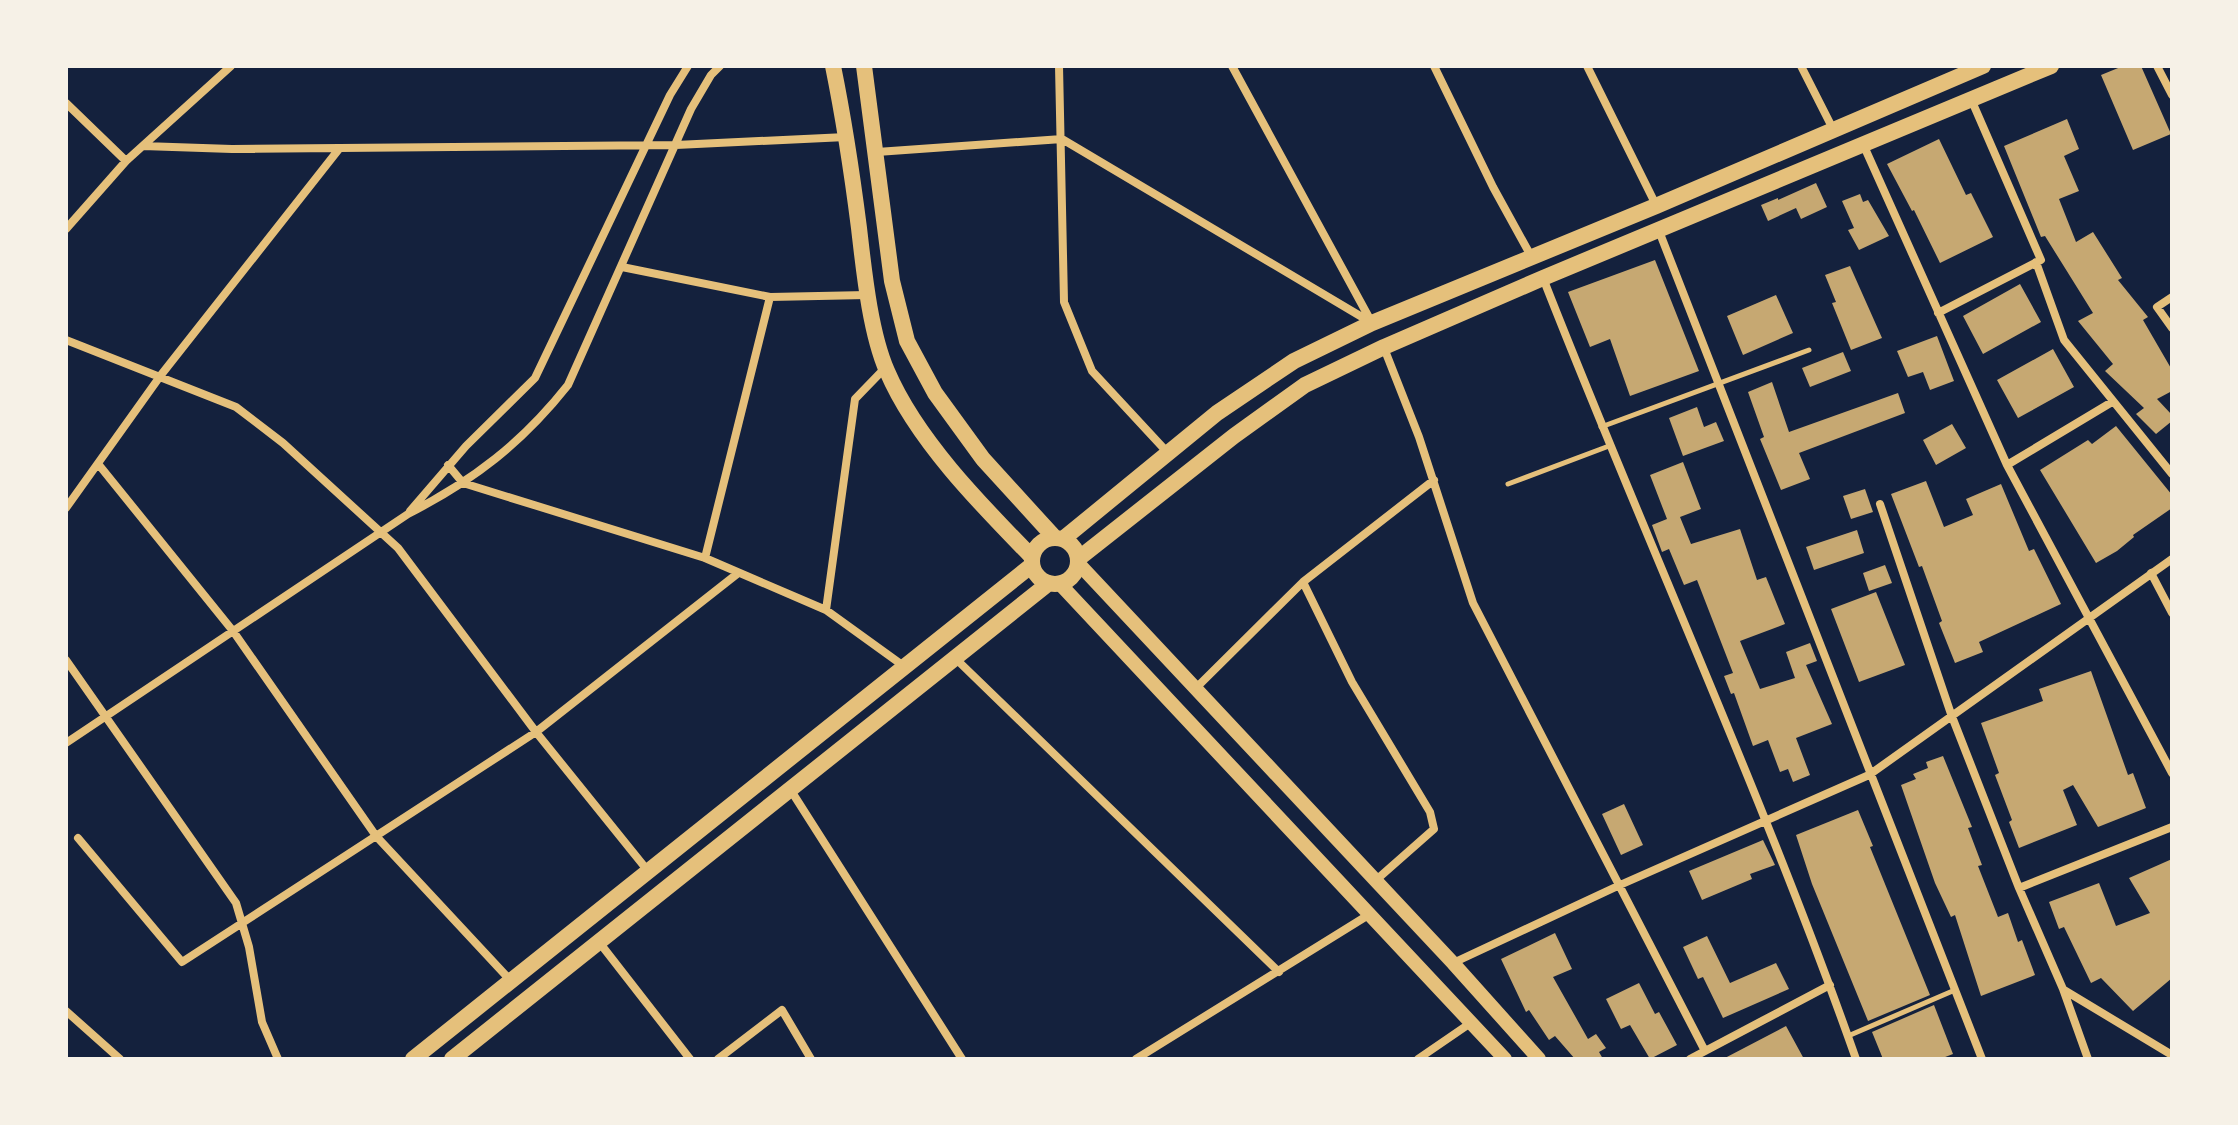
<svg xmlns="http://www.w3.org/2000/svg" width="2238" height="1125" viewBox="0 0 2238 1125" font-family="'Open Sans',sans-serif">
  <style>
    .building { fill: #c6a872 }
    .lines { fill: none; stroke-linecap: round; stroke-linejoin: round }
    .service { stroke: #e5c07b; stroke-width: 5 }
    .minor { stroke: #e5c07b; stroke-width: 8 }
    .secondary { stroke: #e5c07b; stroke-width: 14 }
    .primary { stroke: #e5c07b; stroke-width: 16 }
  </style>
  <rect width="100%" height="100%" fill="#14213d"/>
  <path class="building" d="M2123 66H2141L2171 134 2133 150 2101 75Z
    M2067 119 2079 149 2064 156 2079 191 2059 199 2076 242 2093 232 2122 278 2118 280 2148 317 2143 320 2172 370V391L2157 399 2172 415V421L2156 434 2136 414 2144 408 2105 371 2113 364 2078 321 2093 313 2045 236 2041 237 2004 146Z
    M1939 139 1966 195 1971 193 1993 237 1940 263 1914 210 1912 211 1887 164Z
    M1816 183 1827 207 1801 219 1796 208 1768 221 1761 205 1778 198V200Z
    M1860 194 1863 202 1868 200 1889 236 1859 250 1848 230 1854 228 1842 201Z
    M1655 260 1699 371 1630 396 1610 339 1590 347 1568 292Z
    M1850 266 1882 338 1851 350 1832 303 1836 302 1825 275Z
    M2020 284 2041 322 1983 354 1963 316Z
    M1776 295 1793 333 1743 355 1727 316Z
    M1937 336 1954 381 1930 390 1923 372 1908 377 1897 351Z
    M2053 349 2074 387 2018 418 1997 380Z
    M1843 352 1851 371 1810 387 1802 368Z
    M1772 382 1789 432 1898 393 1905 413 1799 453 1810 479 1781 490 1760 439 1764 437 1748 392Z
    M1697 407 1704 427 1716 422 1724 441 1683 456 1669 418Z
    M1952 424 1966 448 1936 465 1923 440Z
    M2116 426 2172 495V508L2133 535 2134 537 2117 551 2096 563 2040 470 2088 440 2092 444Z
    M1683 462 1701 509 1680 517 1691 544 1740 529 1757 580 1766 577 1785 624 1740 641 1760 689 1795 678 1786 652 1810 643 1817 661 1806 665 1832 724 1796 738 1810 775 1793 782 1788 769 1780 772 1768 740 1753 746 1734 693 1731 694 1724 676 1733 673 1697 580 1684 585 1669 549 1662 552 1652 525 1667 519 1650 475Z
    M1926 481 1944 527 1973 515 1966 499 2001 484 2029 551 2034 549 2061 604 1979 642 1983 652 1955 663 1939 623 1942 621 1922 566 1919 567 1891 494Z
    M1865 489 1873 512 1851 519 1843 496Z
    M1857 530 1864 553 1814 570 1806 547Z
    M1885 565 1892 583 1869 591 1863 573Z
    M1876 592 1905 665 1859 682 1831 609Z
    M2091 671 2128 775 2133 773 2146 808 2098 827 2073 785 2063 790 2077 825 2019 848 2009 822 2012 820 1995 775 1999 773 1981 723 2043 701 2039 689Z
    M1943 756 1972 827 1968 828 1982 865 1978 866 1998 917 2008 913 2018 942 2022 940 2035 975 1981 996 1955 915 1951 917 1935 883 1901 785 1916 779 1913 774 1928 768 1926 762Z
    M1624 804 1643 845 1621 855 1602 814Z
    M1858 810 1873 846 1870 847 1930 995 1868 1021 1812 884 1796 835Z
    M1763 840 1775 865 1750 874 1752 879 1702 900 1689 871Z
    M2172 859V978L2133 1011 2101 978 2091 983 2064 927 2059 929 2049 902 2099 883 2116 926 2150 913 2129 878Z
    M1555 933 1572 969 1553 977 1588 1039 1596 1034 1606 1048 1599 1052 1603 1059H1575L1555 1036 1549 1040 1529 1010 1526 1012 1501 959Z
    M1707 936 1730 983 1776 963 1789 989 1723 1018 1703 977 1698 979 1683 947Z
    M1639 983 1655 1014 1659 1012 1677 1045 1650 1059 1630 1025 1621 1029 1606 999Z
    M1934 1005 1953 1054 1940 1059H1883L1872 1032Z
    M1786 1026 1804 1059H1723Z"/>
  <g class="lines">
    <path class="service" d="M1601 427 1809 350
      M1508 484 1609 446
      M1848 1036 1955 990"/>
    <path class="minor" d="M1059 66 1064 302 1092 371 1168 453
      M1232 66 1372 323
      M1434 66 1493 187 1531 256
      M1587 66 1656 205
      M1801 66 1833 129
      M2157 66 2172 95
      M66 103 126 161
      M1863 144 2007 465 2172 773
      M143 146 232 149 676 145 846 137
      M877 152 1062 139 1372 323
      M66 229 126 161 231 66
      M1659 231 1982 1059
      M2036 262 2064 340 2172 474
      M622 267 770 297
      M1543 278C1645 539 1763 795 1856 1059
      M2172 297 2157 307 2172 328
      M1938 313 2041 260 1971 99
      M66 340 236 407 283 443 398 548 536 732 648 871
      M1384 348 1419 437 1473 603 1705 1051
      M99 465 233 631 376 836 511 981
      M448 465 463 483 705 558 826 610 905 667
      M2007 465 2112 402
      M1880 504 1951 714 2019 888 2063 989 2088 1059
      M66 508 161 375 339 149
      M410 511 466 446 535 378 670 95 688 66
      M705 558 770 297 867 295
      M2151 573 2172 613
      M1303 582 1352 682 1430 812 1434 829 1375 881
      M826 610 855 399 885 368
      M956 659 1279 972
      M66 660 236 903 249 947 262 1022 278 1059
      M1195 689 1303 582 1434 480
      M66 743 408 514C474 480 522 443 568 385L691 109 711 75 720 66
      M790 789 962 1059
      M78 838 182 962 536 732 737 574
      M2019 888 2172 827
      M599 942 690 1059
      M1453 963 1620 885 1869 775 2172 559
      M2064 990 2172 1055
      M66 1011 120 1059
      M718 1059 782 1010 811 1059
      M1136 1059 1370 914
      M1418 1059 1472 1022
      M1690 1059 1830 985"/>
    <path class="secondary" d="M1078 563 1453 963 1539 1059
      M1060 584 1505 1059"/>
    <path class="primary" d="M833 66C844 120 852 173 859 228 864 271 870 332 887 371 916 439 980 504 1032 557
      M864 66 892 281 907 341 935 393 983 459 1055 538
      M1032 561a23 23 0 1 1 46 0a23 23 0 1 1-46 0Z
      M1063 539 1217 413 1294 361 1372 323 1656 206 1983 66
      M1078 559 1234 436 1305 385 1384 347 1543 278 2051 66
      M413 1059 1032 565
      M452 1059 1049 583"/>
  </g>
  <rect width="2238" height="1125" fill="none" stroke="#f6f1e7" stroke-width="136"/>
</svg>
